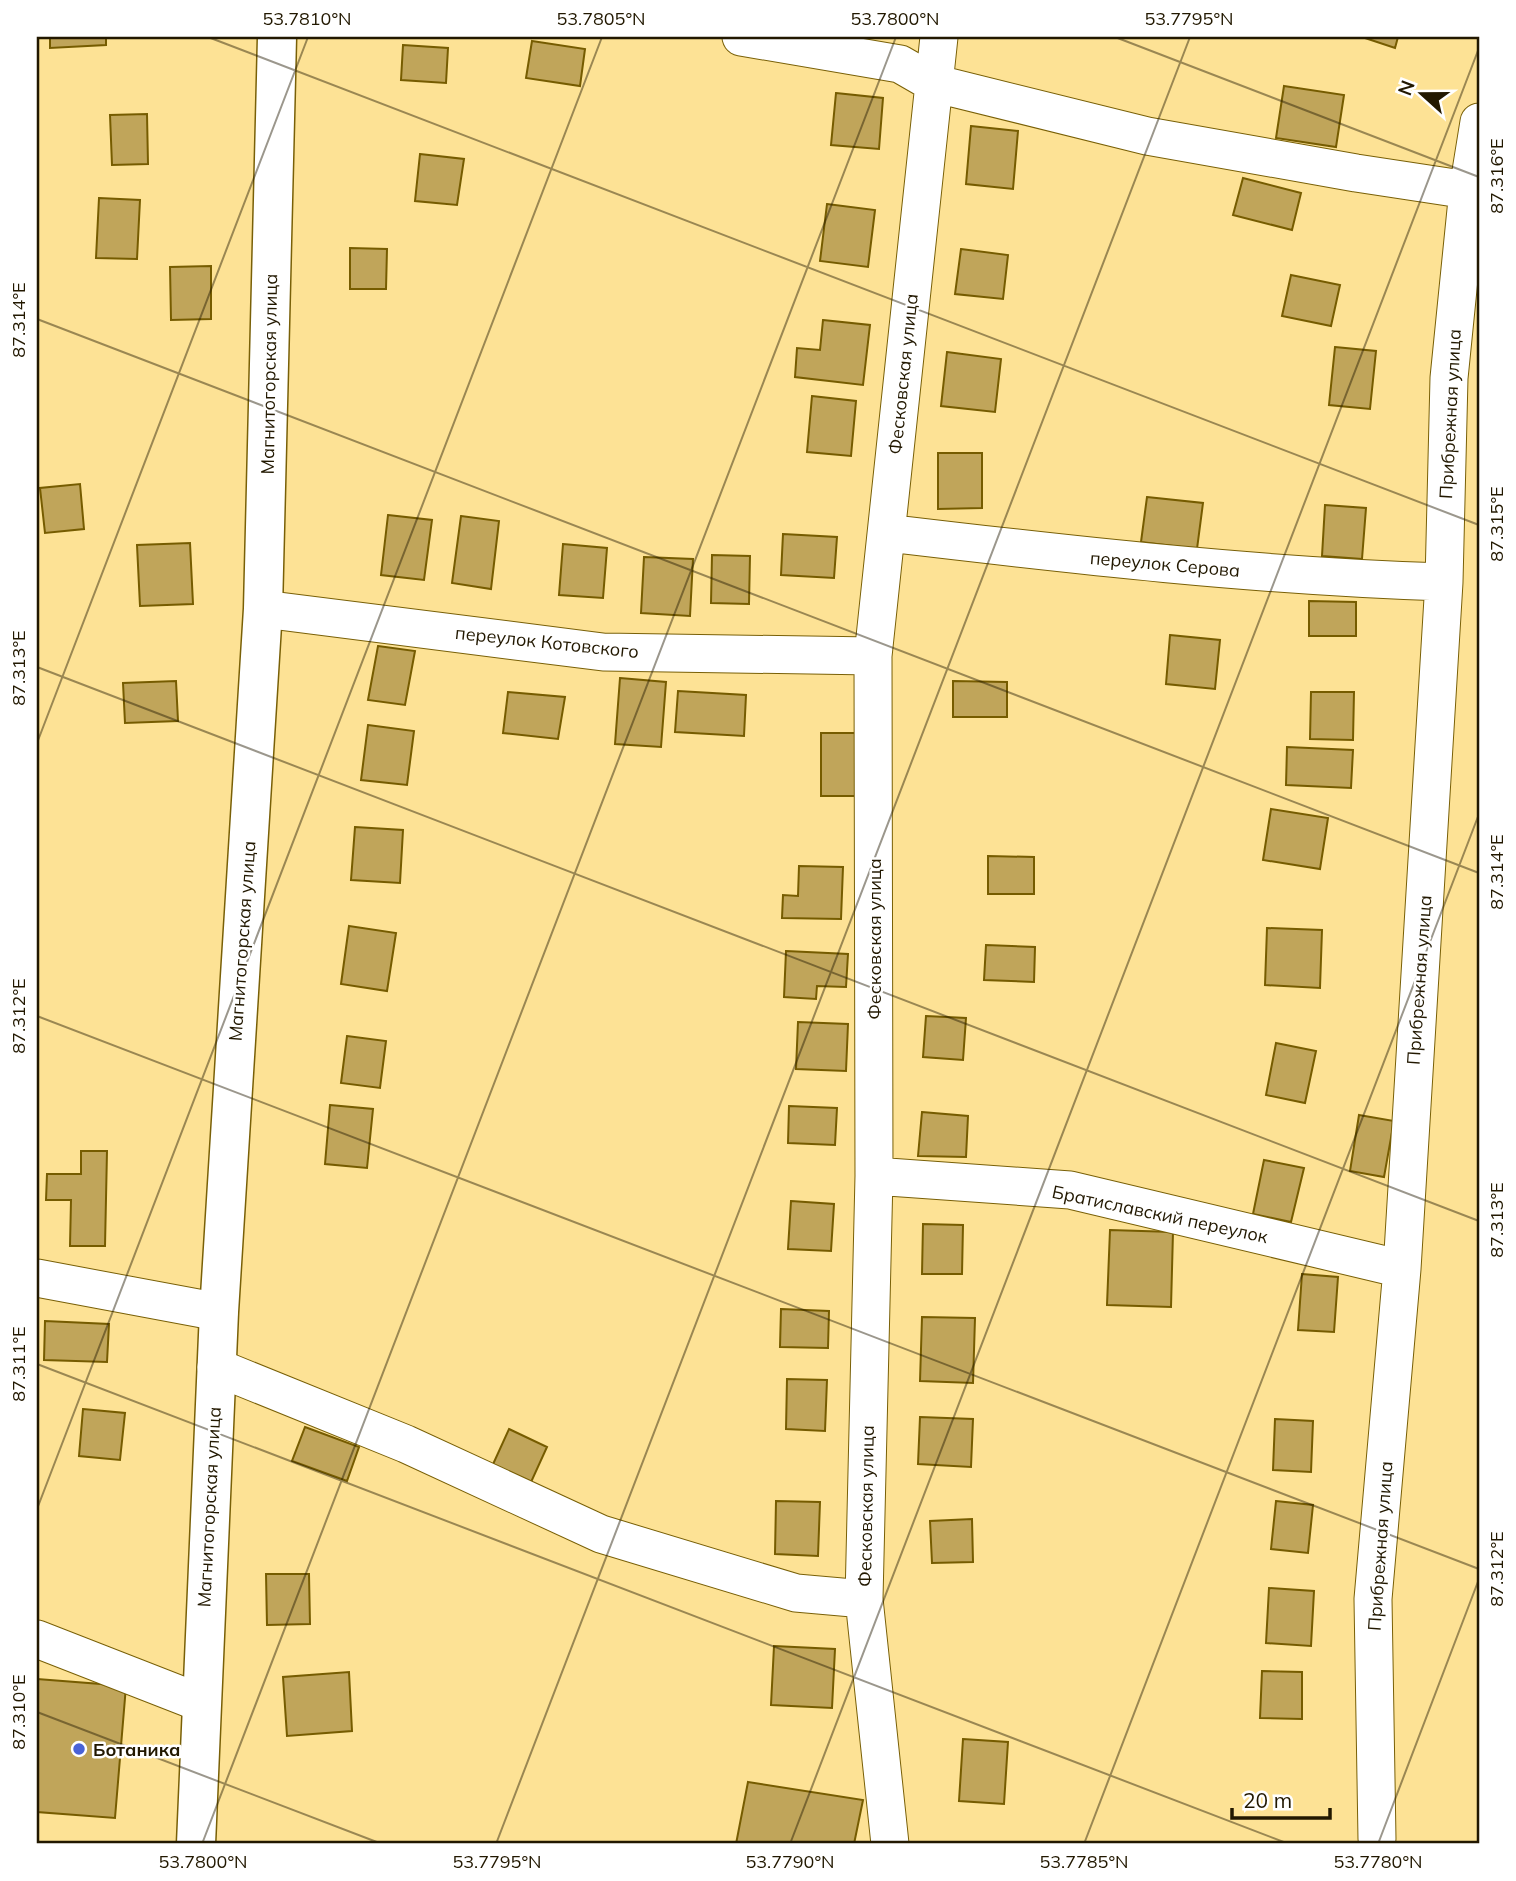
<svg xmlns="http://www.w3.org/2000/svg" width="1516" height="1881" viewBox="0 0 1516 1881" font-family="Mulish,sans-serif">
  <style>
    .building { fill: #c0a55a; stroke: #765c00; stroke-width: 2 }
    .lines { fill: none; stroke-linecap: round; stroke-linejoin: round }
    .street-casing { stroke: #796007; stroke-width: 39 }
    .secondary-casing { stroke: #796007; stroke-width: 41 }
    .street { stroke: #fff; stroke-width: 37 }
    .secondary { stroke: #fff; stroke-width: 38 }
    .ticks { fill: none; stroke: #221800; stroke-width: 2; stroke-opacity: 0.45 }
    .poi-dot { fill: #4962d6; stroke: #fff; stroke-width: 2.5 }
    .labels { text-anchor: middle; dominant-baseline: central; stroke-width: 5; stroke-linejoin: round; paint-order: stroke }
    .street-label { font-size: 18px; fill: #221800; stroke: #fff }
    .poi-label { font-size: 18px; font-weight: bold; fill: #221800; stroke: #fff; text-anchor: start }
    .neatline { fill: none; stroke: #221800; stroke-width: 2.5 }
    .ticks-label { font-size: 18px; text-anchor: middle; fill: #221800 }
  </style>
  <rect width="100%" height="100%" fill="#fde295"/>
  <path class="building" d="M50 37H106V45L50 48Z
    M1362 37H1398L1395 48Z
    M532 41 585 49 580 86 526 78Z
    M403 45 448 48 446 83 401 80Z
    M1284 86 1344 95 1336 147 1276 138Z
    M836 93 883 98 879 149 831 145Z
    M147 114 148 164 112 165 110 115Z
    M971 126 1018 131 1013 189 966 184Z
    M420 154 464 159 457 205 415 201Z
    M1243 178 1301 193 1292 230 1233 215Z
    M99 198 140 200 137 259 96 258Z
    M827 204 875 210 868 267 820 261Z
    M350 248 387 249 386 289H350Z
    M961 249 1008 255 1003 299 955 294Z
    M211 266V319L171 320 170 267Z
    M1291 275 1340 285 1331 326 1282 316Z
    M823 320 870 325 863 385 795 377 797 348 820 350Z
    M1335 347 1376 351 1370 409 1329 405Z
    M947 352 1001 359 995 412 941 406Z
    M812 396 856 401 851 456 807 452Z
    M938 453H982V508L938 509Z
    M80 484 84 529 45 533 40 488Z
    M1147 497 1203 503 1197 549 1141 542Z
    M1325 505 1366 508 1362 559 1322 556Z
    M388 515 432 520 424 580 381 575Z
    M461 516 499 521 491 589 452 583Z
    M783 534 837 537 834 578 781 575Z
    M190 543 193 604 140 606 137 545Z
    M563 544 607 548 603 598 559 595Z
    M712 555 750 556 749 604 711 603Z
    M644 557 693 559 690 616 641 613Z
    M1309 601 1356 602V636H1309Z
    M1170 635 1220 640 1215 689 1166 684Z
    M378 646 415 651 405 705 368 700Z
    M620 678 666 682 661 747 615 744Z
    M176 681 178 721 125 723 123 683Z
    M953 681 1007 682V717H953Z
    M678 691 746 695 744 736 675 732Z
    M508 692 565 697 558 739 503 733Z
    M1311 692H1354L1353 740 1310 739Z
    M368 725 414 731 407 785 361 780Z
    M821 733H861V796H821Z
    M1287 747 1353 750 1351 788 1286 785Z
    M1271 809 1328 818 1320 869 1263 860Z
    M355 827 403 830 400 883 351 880Z
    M988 856 1034 857V894H988Z
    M799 866 843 867 841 919 782 918 783 895 798 896Z
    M349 926 396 933 387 991 341 984Z
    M1267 928 1322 930 1320 988 1265 985Z
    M986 945 1035 947 1034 982 984 980Z
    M786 951 848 954 846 987 817 986 816 999 784 997Z
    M926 1016 966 1018 963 1060 923 1057Z
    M798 1022 848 1024 846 1071 796 1069Z
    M347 1036 386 1041 380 1088 341 1083Z
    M1276 1043 1316 1051 1305 1103 1266 1095Z
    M330 1105 373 1109 367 1168 325 1164Z
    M789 1106 837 1108 835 1145 788 1143Z
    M922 1112 968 1116 966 1157 918 1156Z
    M1359 1115 1394 1121 1384 1177 1350 1171Z
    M81 1151H107L105 1246H70L71 1200H46L47 1174H81Z
    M1264 1160 1304 1168 1291 1222 1253 1214Z
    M791 1201 834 1204 831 1251 788 1249Z
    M923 1224 963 1225 962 1274H922Z
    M1110 1230 1173 1232 1171 1307 1107 1305Z
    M1302 1274 1338 1277 1334 1332 1298 1330Z
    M781 1309 829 1311 828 1348 780 1347Z
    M922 1317 975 1318 973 1383 920 1381Z
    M45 1321 109 1324 107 1362 44 1360Z
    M787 1379 827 1380 825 1431 786 1429Z
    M83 1409 125 1413 120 1460 79 1456Z
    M920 1417 973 1419 971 1467 918 1464Z
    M1275 1419 1313 1421 1311 1472 1273 1470Z
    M305 1427 359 1447 347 1481 292 1461Z
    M509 1429 547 1447 527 1491 489 1473Z
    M776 1501 820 1502 818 1556 775 1554Z
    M1276 1501 1313 1505 1308 1553 1271 1549Z
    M972 1519 973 1562 932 1563 930 1521Z
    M266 1574H309L310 1624 267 1625Z
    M1269 1588 1314 1591 1311 1646 1266 1643Z
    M774 1646 835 1649 832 1708 771 1705Z
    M1262 1671 1302 1672V1719L1260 1718Z
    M349 1672 352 1731 287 1736 283 1677Z
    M37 1679 126 1686 115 1818 37 1812Z
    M963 1739 1008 1742 1004 1804 959 1801Z
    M748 1782 863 1800 854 1844H736Z"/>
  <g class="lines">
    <g class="street-casing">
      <path id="street" d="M741 37 900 64 933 83 1147 136 1356 173 1468 190
        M887 533C1072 555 1257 576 1444 582
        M263 609 603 652 873 656
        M874 1176 1070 1190 1402 1269
        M37 1278 219 1312
        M216 1367 406 1444 601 1534 796 1593 864 1599
        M37 1639 201 1703
        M1377 1839 1373 1599 1402 1269 1444 582 1449 378 1468 190 1479 122
        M890 1844 864 1599 874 1176 873 656 939 37"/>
    </g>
    <g class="secondary-casing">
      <path id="secondary" d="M196 1844 219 1312 263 609 277 37"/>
    </g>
    <use href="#street" class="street"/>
    <use href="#secondary" class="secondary"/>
  </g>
  <path class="ticks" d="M208 37 1479 525M1115 37 1479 177M37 319 1479 873M37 667 1479 1221M37 743 308 37M37 1016 1479 1569M37 1364 1289 1844M37 1509 602 37M37 1712 382 1844M202 1844 896 37M496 1844 1190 37M790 1844 1479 48M1084 1844 1479 814M1378 1844 1479 1579"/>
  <circle class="poi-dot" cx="79" cy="1749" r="7"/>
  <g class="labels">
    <g class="street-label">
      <text transform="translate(269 374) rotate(-89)">Магнитогорская улица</text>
      <text transform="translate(903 374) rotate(-84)">Фесковская улица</text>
      <text transform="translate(1450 414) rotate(-87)">Прибрежная улица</text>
      <text transform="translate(1165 564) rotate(5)">переулок Серова</text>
      <text transform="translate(547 642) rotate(6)">переулок Котовского</text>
      <text transform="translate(874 939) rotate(-90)">Фесковская улица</text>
      <text transform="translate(242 941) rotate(-86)">Магнитогорская улица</text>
      <text transform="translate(1419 980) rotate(-86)">Прибрежная улица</text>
      <text transform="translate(1160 1214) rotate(12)">Братиславский переулок</text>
      <text transform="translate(866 1506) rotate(-89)">Фесковская улица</text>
      <text transform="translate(209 1507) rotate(-87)">Магнитогорская улица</text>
      <text transform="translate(1380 1546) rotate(-86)">Прибрежная улица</text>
    </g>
    <g class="poi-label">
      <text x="93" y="1749">Ботаника</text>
    </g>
  </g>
  <rect width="1516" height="1881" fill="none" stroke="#ffffff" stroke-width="77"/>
  <g transform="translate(1422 94) rotate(291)" stroke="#ffffff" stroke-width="5" paint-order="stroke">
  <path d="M0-5L12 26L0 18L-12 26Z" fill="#221800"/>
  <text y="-10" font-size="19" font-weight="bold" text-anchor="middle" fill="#221800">N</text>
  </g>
  <path d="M1232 1808v10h98v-10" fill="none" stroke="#221800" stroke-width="3.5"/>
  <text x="1243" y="1808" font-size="21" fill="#221800" stroke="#ffffff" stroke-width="5" paint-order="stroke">20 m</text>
  <rect x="38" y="38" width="1440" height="1804" class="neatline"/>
  <g class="ticks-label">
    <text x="307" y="25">53.7810°N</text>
    <text x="601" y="25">53.7805°N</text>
    <text x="895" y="25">53.7800°N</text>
    <text x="1189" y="25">53.7795°N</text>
    <text transform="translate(1497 176) rotate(-90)" y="6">87.316°E</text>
    <text transform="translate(19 320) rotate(-90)" y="6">87.314°E</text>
    <text transform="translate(1497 524) rotate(-90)" y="6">87.315°E</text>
    <text transform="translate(19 668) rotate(-90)" y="6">87.313°E</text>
    <text transform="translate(1497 872) rotate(-90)" y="6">87.314°E</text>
    <text transform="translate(19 1016) rotate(-90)" y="6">87.312°E</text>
    <text transform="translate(1497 1220) rotate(-90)" y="6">87.313°E</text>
    <text transform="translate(19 1364) rotate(-90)" y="6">87.311°E</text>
    <text transform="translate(1497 1569) rotate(-90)" y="6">87.312°E</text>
    <text transform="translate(19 1712) rotate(-90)" y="6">87.310°E</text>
    <text x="203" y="1868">53.7800°N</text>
    <text x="497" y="1868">53.7795°N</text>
    <text x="790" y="1868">53.7790°N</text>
    <text x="1084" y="1868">53.7785°N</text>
    <text x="1378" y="1868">53.7780°N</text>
  </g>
</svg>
